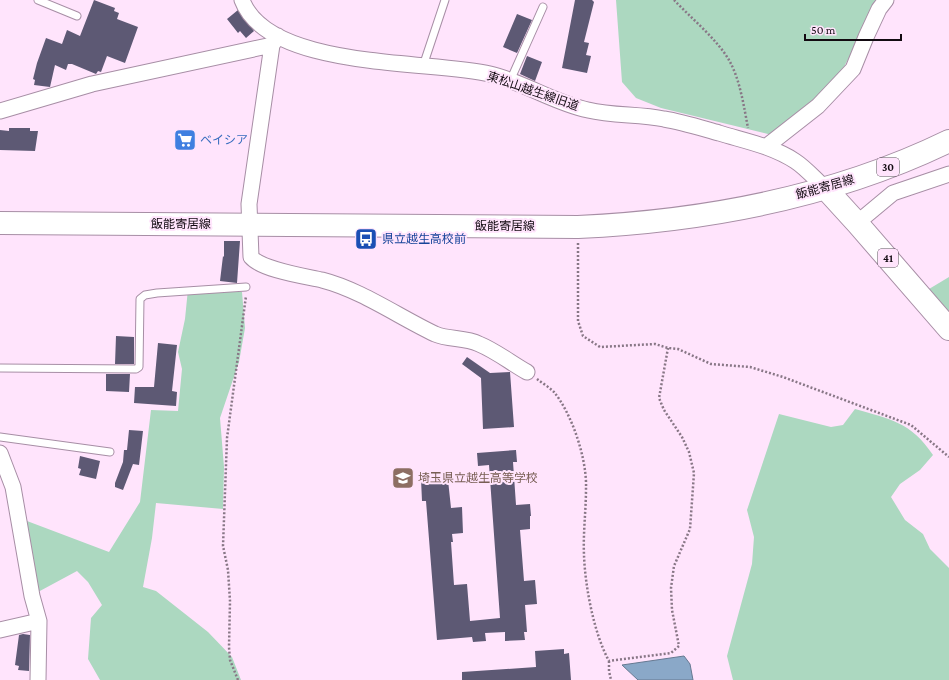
<svg xmlns="http://www.w3.org/2000/svg" width="949" height="680" viewBox="0 0 949 680" font-family="'Crimson Pro','Noto Sans JP',serif">
  <style>
    .green { fill: #acd8c0 }
    .water { fill: #8aa8c8; stroke: #667991 }
    .building { fill: #5d5974 }
    .lines { fill: none; stroke-linecap: round; stroke-linejoin: round }
    .service-casing { stroke: #a78ea5; stroke-width: 9 }
    .minor-casing { stroke: #a78ea5; stroke-width: 17 }
    .primary-casing { stroke: #a78ea5; stroke-width: 24 }
    .path { stroke: #887786; stroke-width: 2.5; stroke-dasharray: 2 2; stroke-linecap: butt }
    .service { stroke: #fff; stroke-width: 7 }
    .minor { stroke: #fff; stroke-width: 15 }
    .primary { stroke: #fff; stroke-width: 22 }
    .labels { text-anchor: middle; dominant-baseline: central; stroke-width: 4; stroke-linejoin: round; paint-order: stroke }
    .shield { fill: #ffe4fc; stroke: #594b58; stroke-width: 1 }
    .shield-label { font-size: 11px; font-weight: bold; fill: #120a11 }
    .street-label { font-size: 12px; fill: #120a11; stroke: #ffe4fc }
    .shop-label { font-size: 12px; fill: #366cbe; stroke: #ffe4fc; text-anchor: start }
    .transit-label { font-size: 12px; fill: #164399; stroke: #ffe4fc; text-anchor: start }
    .education-label { font-size: 12px; fill: #785e54; stroke: #ffe4fc; text-anchor: start }
  </style>
  <rect width="100%" height="100%" fill="#ffe4fc"/>
  <path class="green" d="M616 0H881L846 63C834 94 797 115 772 135L661 108 636 98 622 82Z
    M949 277V313L929 289Z
    M188 289 242 292 245 328 239 362 220 418 224 467 223 509 156 503 152 538 143 587 156 591 208 632 232 657 241 680H100L88 659 91 618 102 605 88 582 77 571 38 592 27 521 109 552 140 502 151 410 178 411 182 369 178 352 185 319Z
    M855 409C890 419 911 422 933 455L920 470 900 484 891 497 905 520 923 534 930 549 949 568V680H733L727 656 752 564 754 537 747 510 779 414 831 427 843 425Z"/>
  <path class="water" d="M684 656 690 664 693 680H638L622 665Z"/>
  <path class="building" d="M94 0 115 8 114 11 119 13 117 19 138 27 125 63 107 56 101 72 98 71 96 74 72 64H68L66 70 55 65 50 87 34 85 35 80 33 79 37 63 46 38 62 44 67 30 80 36Z
    M575 0H592L594 2 584 42 589 43 586 55 591 56 587 73 562 68Z
    M238 10 254 31 246 38 240 31 238 33 227 19Z
    M517 14 532 20 517 53 503 47Z
    M527 56 542 62 535 81 520 74Z
    M9 128H30V131H38L35 151 0 150V130L9 131Z
    M224 241H240L237 283 220 281 223 256 224 257Z
    M116 336 134 337V364H115Z
    M158 343 177 345 172 391 177 392 176 406 134 403 135 387H154Z
    M467 357 490 373 510 372 514 427 483 429 481 378 462 364Z
    M106 374H130L129 392 106 391Z
    M129 430 143 431 139 465 133 464 123 490 115 487V483L123 462 124 450H127Z
    M516 450 517 462H513L516 505 530 504 531 516H530V529L520 530 524 581 535 580 537 604 525 605 527 632H524L525 640 505 641V632L485 633 486 641 473 642 472 637 437 640 426 501H422L421 479 431 478 432 481 448 480 451 508 462 507 463 533 452 534 453 542H451L454 585 467 584 470 621 500 618 489 465 478 466 477 453Z
    M80 456 100 461 96 479 79 475 81 469 78 468Z
    M23 634 30 635 29 671 18 670 19 666 15 665 19 635Z
    M564 649V654L569 653 571 680H462V672L536 667 535 651Z"/>
  <g class="lines">
    <g class="service-casing">
      <path id="service" d="M38 0 77 16
        M423 66 445 0
        M510 81 543 7
        M0 368 136 369 139 367 140 299 145 295 157 293 246 287
        M0 437 110 452"/>
    </g>
    <g class="minor-casing">
      <path id="minor" d="M242 0C268 70 430 60 490 74 524 82 554 103 588 110 613 116 639 114 664 119 682 122 701 128 719 133 745 141 772 146 795 161 806 168 816 180 826 189
        M278 36 272 45 249 204 251 257C262 270 304 276 322 280 361 290 399 317 435 334 449 340 465 337 479 344 496 351 511 363 527 372
        M0 111 92 84 272 45
        M767 146 818 106 853 69 866 37 879 9 886 0
        M857 223 893 193 949 174
        M0 453 13 487 32 596 39 621 38 680
        M0 630 39 621"/>
    </g>
    <g class="primary-casing">
      <path id="primary" d="M826 189 857 223 949 329
        M0 223 578 227C705 221 834 197 949 141"/>
    </g>
    <path class="path" d="M674 0C691 18 719 41 730 62 740 80 744 107 748 128
      M578 243V321L583 336 600 347 655 344 668 348 678 349 711 364 750 367 783 377 911 425 949 457
      M537 379C542 383 549 387 554 392 572 414 587 459 586 488 586 511 583 533 584 555 585 586 594 634 609 661L671 653 679 646 672 610 671 588 674 566 690 529 694 473 689 452 682 437 664 410 659 398 668 348
      M609 661V671L611 680
      M238 680 230 660 229 647 230 601 228 570 223 546 227 438 246 296"/>
    <use href="#service" class="service"/>
    <use href="#minor" class="minor"/>
    <use href="#primary" class="primary"/>
  </g>
  <defs>
    <g id="supermarket-square" transform="scale(1.15)"><rect x="-9" y="-9" width="18" height="18" rx="4" fill="#3f7fe0" stroke="#ffe4fc"/><path d="M-6-5.5h2.5l.6 2H6L4.5 2H-2.5L-4.4-4H-6ZM-1.5 3.2a1.3 1.3 0 1 0 .1 0ZM3 3.2a1.3 1.3 0 1 0 .1 0Z" fill="#fff"/></g>
    <g id="bus-square" transform="scale(1.15)"><rect x="-9" y="-9" width="18" height="18" rx="4" fill="#1a4fb4" stroke="#ffe4fc"/><path d="M-5-6H5V4H4V6H2V4H-2V6H-4V4H-5ZM-3.5-4V0h7V-4ZM-3.5 1.2v1.5H-2V1.2ZM2 1.2v1.5H3.5V1.2Z" fill="#fff"/></g>
    <g id="school-square" transform="scale(1.15)"><rect x="-9" y="-9" width="18" height="18" rx="4" fill="#8d6e63" stroke="#ffe4fc"/><path d="M0-5L7-2L0 1L-7-2ZM-4 1L0 2.5L4 1V4Q0 6-4 4Z" fill="#fff"/></g>
  </defs>
  <g fill-rule="evenodd">
    <use href="#supermarket-square" x="185" y="140"/>
    <use href="#bus-square" x="366" y="239"/>
    <use href="#school-square" x="403" y="478"/>
  </g>
  <g class="labels">
    <g class="shield">
      <rect x="877" y="158" width="22" height="18" rx="3"/>
      <rect x="878" y="249" width="20" height="18" rx="3"/>
    </g>
    <g class="shield-label">
      <text x="888" y="167">30</text>
      <text x="888" y="258">41</text>
    </g>
    <g class="street-label">
      <text transform="translate(533 91) rotate(19)">東松山越生線旧道</text>
      <text transform="translate(825 187) rotate(-16)">飯能寄居線</text>
      <text x="181" y="224">飯能寄居線</text>
      <text x="505" y="226">飯能寄居線</text>
    </g>
    <g class="shop-label">
      <text x="200" y="140">ベイシア</text>
    </g>
    <g class="transit-label">
      <text x="382" y="239">県立越生高校前</text>
    </g>
    <g class="education-label">
      <text x="418" y="478">埼玉県立越生高等学校</text>
    </g>
  </g>
  <path d="M805 34v6h96v-6" fill="none" stroke="#120a11" stroke-width="2"/>
  <text x="811" y="34" font-size="12" fill="#120a11" stroke="#ffe4fc" stroke-width="3" paint-order="stroke">50 m</text>
</svg>
